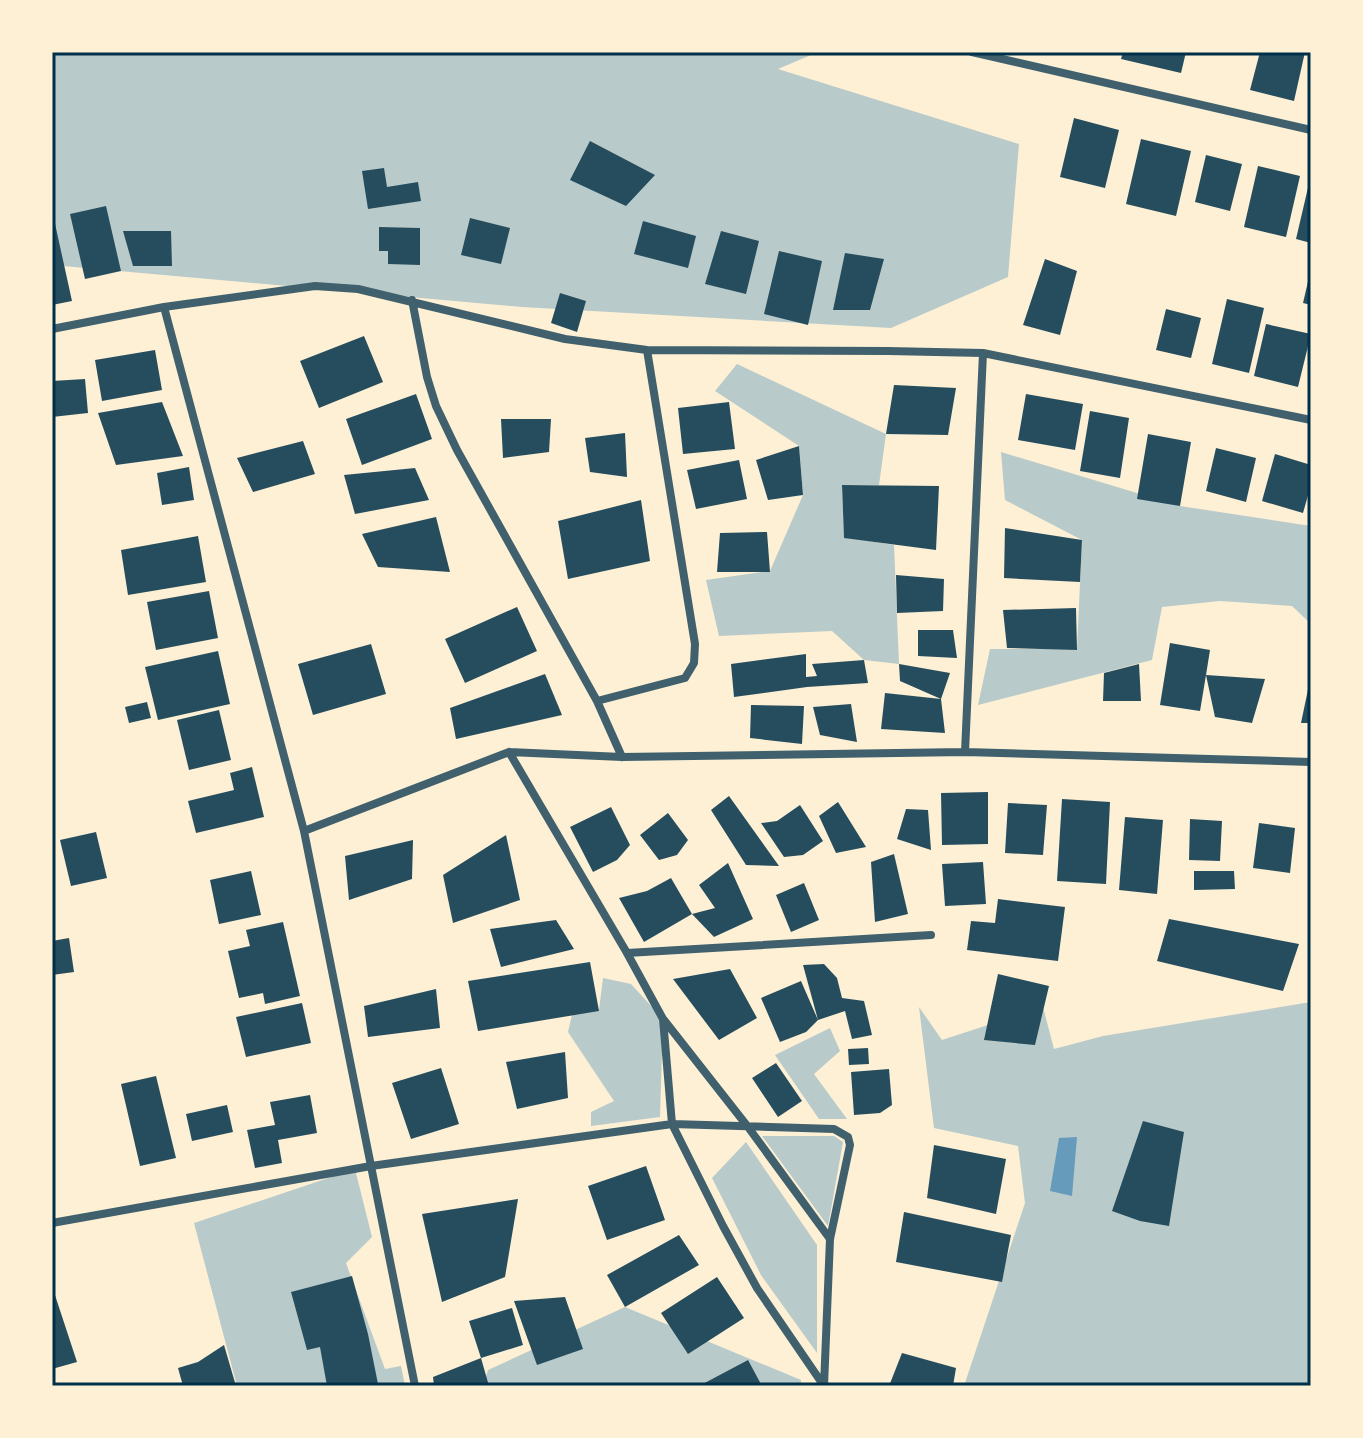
<svg xmlns="http://www.w3.org/2000/svg" width="1363" height="1438" viewBox="0 0 1363 1438" font-family="Bitter,serif">
  <style>
    .green { fill: #b9caca }
    .water { fill: #669bbc }
    .building { fill: #264d5e }
    .lines { fill: none; stroke-linecap: round; stroke-linejoin: round }
    .minor { stroke: #3f606c; stroke-width: 8 }
    .neatline { fill: none; stroke: #003049; stroke-width: 3 }
  </style>
  <rect width="100%" height="100%" fill="#fdf0d5"/>
  <path class="green" d="M52 52H818L778 69 1019 144 1008 277 891 328 522 307 52 265Z
    M737 364 886 434 879 485H842L844 537 894 545 899 664 864 660 832 631 719 636 706 580 770 571 803 495 799 446 715 391Z
    M1001 452 1180 506 1311 526V624L1292 606 1220 601 1162 607 1152 660 978 705 990 649H1077L1082 540 1005 500Z
    M603 978 631 984 663 1019 660 1117 591 1126V1112L614 1101 568 1032 572 1015 599 1010Z
    M1311 1002V1386H964L1025 1203 1018 1146 934 1128 919 1007 942 1040 1043 1007 1054 1049 1103 1036Z
    M830 1028 840 1051 814 1074 847 1119H819L775 1055Z
    M762 1136H834L843 1142 828 1226Z
    M746 1142 817 1245V1353L761 1275 712 1178Z
    M355 1169 372 1237 346 1263 385 1369 401 1366 405 1386H237L194 1223Z
    M625 1307 801 1380V1386H483L488 1370Z"/>
  <path class="water" d="M1077 1137 1072 1196 1050 1191 1059 1138Z"/>
  <path class="building" d="M1123 52H1186L1181 73 1121 59Z
    M1260 52H1305L1294 101 1250 90Z
    M1074 118 1119 130 1105 188 1060 177Z
    M1141 139 1191 151 1176 216 1126 204Z
    M590 141 655 175 626 206 570 180Z
    M1206 155 1242 164 1230 211 1195 202Z
    M1258 166 1300 176 1286 237 1244 227Z
    M384 168 387 187 418 182 421 201 368 209 362 171Z
    M1310 179H1311V243L1296 239Z
    M106 206 121 271 85 279 70 214Z
    M52 210 72 301 52 305Z
    M470 218 510 228 501 264 461 255Z
    M643 221 696 236 688 268 634 254Z
    M379 227 420 228V265L388 264V251H379Z
    M123 231H171L172 266H133Z
    M721 231 759 241 746 294 705 284Z
    M779 251 822 261 808 325 764 314Z
    M845 253 884 259 870 310H833Z
    M1045 259 1077 271 1060 335 1023 325Z
    M1310 273H1311V305L1303 303Z
    M560 293 586 301 577 332 551 323Z
    M1227 299 1264 308 1249 373 1212 364Z
    M1166 309 1201 318 1191 358 1156 350Z
    M1266 324 1311 334 1298 387 1254 376Z
    M364 336 383 382 319 408 300 361Z
    M155 350 162 390 102 401 95 360Z
    M85 379 88 413 52 417V381Z
    M894 385 956 388 948 435 886 434Z
    M416 394 432 439 362 465 346 419Z
    M1026 394 1083 404 1075 450 1018 440Z
    M162 402 183 456 116 465 98 413Z
    M729 402 735 449 683 454 678 408Z
    M1090 411 1129 418 1120 478 1080 471Z
    M501 419H551L549 452 503 458Z
    M625 433 627 477 590 472 585 438Z
    M1148 434 1191 442 1180 506 1137 499Z
    M303 441 315 474 253 492 237 458Z
    M799 446 803 495 768 500 756 460Z
    M1216 448 1256 458 1246 502 1206 491Z
    M1275 454 1311 465V485L1303 513 1262 501Z
    M739 460 747 499 696 509 687 470Z
    M189 467 194 500 162 505 157 473Z
    M415 468 429 500 355 514 344 475Z
    M842 485 939 486 936 550 844 538Z
    M641 500 650 561 568 579 558 521Z
    M436 517 450 572 378 567 362 534Z
    M1005 528 1082 540 1080 582 1004 578Z
    M767 532 770 572H717L720 533Z
    M198 536 206 582 128 595 121 550Z
    M896 575 944 579 943 611 897 613Z
    M209 591 218 638 156 650 147 602Z
    M517 607 537 651 465 683 445 639Z
    M1076 608 1077 650 1007 648 1003 610Z
    M918 630H953L957 658 918 656Z
    M1170 643 1210 650 1206 675 1265 679 1252 723 1215 717 1206 675 1200 711 1160 705Z
    M371 644 386 694 313 715 298 664Z
    M218 651 230 704 158 720 145 667Z
    M806 654V677L817 676 812 664 864 660 868 683 807 687 734 697 731 664Z
    M899 664 950 673 941 699 945 733 881 729 885 693 941 699 900 681Z
    M1139 664 1141 701H1103L1104 673Z
    M545 674 562 715 456 739 450 708Z
    M1310 680 1311 723H1301Z
    M147 702 151 718 129 723 125 707Z
    M851 704 857 742 820 735 813 707Z
    M751 705 804 706 802 744 750 738Z
    M219 710 231 760 189 770 177 720Z
    M252 767 264 817 196 833 188 801 234 790 230 773Z
    M988 792V844L942 845 941 793Z
    M729 796 779 866 746 865 711 810Z
    M1062 799 1110 802 1106 884 1057 881Z
    M838 802 866 847 836 853 819 816Z
    M1008 803 1047 805 1043 855 1005 853Z
    M800 805 823 841 803 855 784 857 761 823 777 821Z
    M611 807 630 845 617 860 593 872 570 827Z
    M906 809 928 810 931 850 897 839Z
    M668 813 688 840 677 855 659 860 640 835Z
    M1125 817 1163 820 1157 894 1119 890Z
    M1190 819 1222 821 1220 861 1189 860Z
    M1259 823 1295 828 1290 873 1253 868Z
    M96 832 107 878 71 886 60 840Z
    M506 835 520 900 453 923 443 875Z
    M413 840 412 879 349 900 345 856Z
    M894 854 908 914 875 922 871 862Z
    M983 862 986 904 945 906 942 864Z
    M728 863 753 919 714 937 692 914 644 942 619 898 647 891 671 878 692 914 715 908 699 885Z
    M251 871 261 915 219 924 210 880Z
    M1194 871H1234L1235 889 1194 890Z
    M804 883 819 920 791 932 776 895Z
    M998 899 1065 907 1058 961 967 950 971 921 995 923Z
    M1169 919 1299 944 1283 991 1157 961Z
    M556 920 574 949 501 967 490 929Z
    M283 922 300 996 265 1004 263 993 239 998 228 951 250 946 246 930Z
    M69 938 74 972 52 975V941Z
    M590 962 599 1011 478 1031 468 981Z
    M824 964 837 978 842 998 864 1001 872 1035 852 1039 845 1011 818 1020 803 965Z
    M730 969 757 1018 719 1040 673 979Z
    M998 974 1049 986 1035 1045 984 1040Z
    M801 981 818 1020 806 1032 780 1042 761 998Z
    M436 989 440 1028 368 1037 364 1006Z
    M302 1003 311 1043 246 1057 236 1017Z
    M868 1048 869 1064 849 1065 848 1049Z
    M565 1052 568 1098 517 1109 506 1062Z
    M776 1063 802 1101 778 1117 752 1078Z
    M441 1068 459 1124 411 1139 392 1083Z
    M889 1069 892 1105 880 1113 854 1115 851 1072Z
    M156 1076 176 1158 140 1166 121 1084Z
    M310 1095 317 1133 278 1140 282 1163 255 1168 247 1130 275 1125 270 1102Z
    M227 1105 233 1132 192 1141 186 1114Z
    M1143 1121 1184 1132 1169 1226 1140 1221 1112 1211Z
    M934 1145 1006 1159 996 1214 927 1198Z
    M646 1166 665 1220 607 1240 588 1186Z
    M518 1199 505 1277 442 1302 422 1214Z
    M904 1212 1011 1235 1002 1282 896 1262Z
    M679 1235 699 1265 625 1307 607 1275Z
    M352 1276 368 1334 378 1384 327 1386 320 1347 307 1350 291 1292Z
    M717 1277 744 1318 688 1354 661 1313Z
    M52 1286 77 1362 52 1369Z
    M565 1297 583 1349 537 1365 514 1301Z
    M512 1308 523 1345 481 1358 469 1321Z
    M224 1345 236 1386H183L178 1368 198 1362Z
    M902 1353 956 1368 953 1386H889Z
    M481 1358 489 1386H434L433 1377Z
    M748 1360 762 1386H699Z"/>
  <g class="lines">
    <path class="minor" d="M972 52 1311 130
      M412 300 427 377 436 406 457 450 597 701 622 757
      M164 307 304 831 415 1386
      M52 329 164 307 315 286 358 289 565 339 647 350 888 351 983 353 1311 420
      M597 701 685 678 694 663 695 644 647 350
      M509 752 627 953 663 1019 672 1124 723 1226 757 1288 824 1386
      M965 752 983 353
      M304 831 509 752 622 757 965 752 1311 762
      M627 953 931 935
      M664 1020 748 1127 830 1239
      M52 1223 371 1166 672 1124 834 1129 848 1137 850 1145 830 1239 824 1386"/>
  </g>
  <rect width="1363" height="1438" fill="none" stroke="#fdf0d5" stroke-width="108"/>
  <rect x="54" y="54" width="1255" height="1330" class="neatline"/>
</svg>
